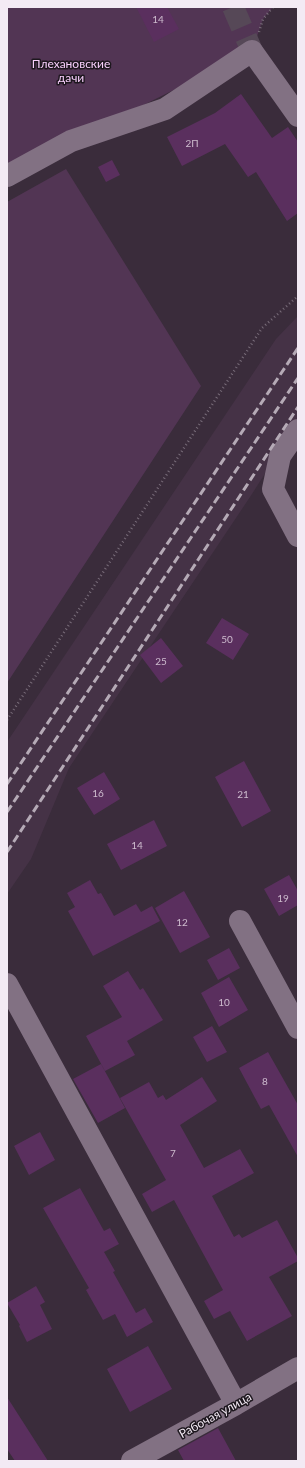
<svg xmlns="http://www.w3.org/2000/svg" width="305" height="1468" viewBox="0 0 305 1468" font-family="Lato,sans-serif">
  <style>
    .built { fill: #453246 }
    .green { fill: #523554 }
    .building { fill: #5a2f5e }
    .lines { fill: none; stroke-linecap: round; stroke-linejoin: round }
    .street-tunnel { stroke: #564857; stroke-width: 22; stroke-dasharray: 22 11; stroke-linecap: butt }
    .path { stroke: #796d7a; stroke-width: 2.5; stroke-dasharray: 1 3; stroke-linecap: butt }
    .street { stroke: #827183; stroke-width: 22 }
    .rail { stroke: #b5aab6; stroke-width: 3; stroke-dasharray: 8 4; stroke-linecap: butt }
    .labels { text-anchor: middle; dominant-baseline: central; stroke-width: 3; stroke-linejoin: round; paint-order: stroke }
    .number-label { font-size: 10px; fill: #cdbbce }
    .park-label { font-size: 12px; fill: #f8cffc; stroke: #1d171e }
    .street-label { font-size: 12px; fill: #f3eaf4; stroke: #1d171e }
  </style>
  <rect width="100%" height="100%" fill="#3a2c3b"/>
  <path class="built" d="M298 316V422L250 497 69 768 31 859 7 894V742L276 339Z"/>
  <path class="green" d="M7 7H273L263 19 252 51 53 150 7 176Z
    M66 169 201 386 7 683V202Z"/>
  <path class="building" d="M136 7H167L179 29 154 42Z
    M241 94 272 138 288 127 298 142V213L287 221 256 172 248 177 225 144 182 166 167 137 215 113Z
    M112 160 120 175 106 182 98 167Z
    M222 618 249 634 233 660 206 643Z
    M161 638 183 666 161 683 140 655Z
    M244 761 271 811 242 827 215 777Z
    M104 772 120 799 94 815 77 788Z
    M154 820 167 846 121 870 107 844Z
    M289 875 298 891V905L279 916 264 889Z
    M90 880 98 894 101 893 114 916 136 904 141 912 152 906 160 921 93 956 68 911 75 907 67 893Z
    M184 891 210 937 180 953 155 908Z
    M229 948 240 968 218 980 207 960Z
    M128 971 140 990 143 988 163 1020 127 1041 135 1055 105 1071 86 1036 122 1017 103 986Z
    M229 977 248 1010 219 1027 201 993Z
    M212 1026 227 1052 207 1062 193 1037Z
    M268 1052 298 1105V1157L269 1105 261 1109 239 1068Z
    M101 1064 125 1108 98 1123 73 1079Z
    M202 1077 217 1101 180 1125 204 1168 240 1149 254 1173 212 1196 234 1237 239 1234 242 1238 277 1220 298 1258V1261L269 1277 292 1316 247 1341 230 1311 214 1319 204 1301 223 1290 174 1200 152 1212 142 1194 166 1180 120 1098 149 1082 158 1098 163 1095 166 1100Z
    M40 1132 55 1160 29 1175 14 1146Z
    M80 1188 104 1231 110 1228 119 1244 104 1252 115 1271 113 1272 136 1313 145 1308 153 1322 127 1337 115 1314 103 1320 86 1290 89 1288 43 1208Z
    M36 1286 45 1302 40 1305 52 1329 27 1342 19 1326 20 1325 7 1303Z
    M148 1346 172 1389 130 1412 107 1369Z
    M7 1397 48 1461H15L7 1449Z
    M218 1428 236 1461H184L178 1450Z"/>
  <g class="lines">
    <path class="street-tunnel" d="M233 7 252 51"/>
    <path class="path" d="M259 32 263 19 273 7
      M7 720 262 328 298 296"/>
    <path class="street" d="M7 176 71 141 165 109 252 51 298 116
      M298 430 280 456 273 489 298 536
      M240 921 298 1028
      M7 984 236 1404
      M132 1461 236 1404 298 1368"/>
    <path class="rail" d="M7 784 298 348
      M7 812 298 378
      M7 852 298 407"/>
  </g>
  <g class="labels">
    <g class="number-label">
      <text x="158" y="19">14</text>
      <text x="192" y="143">2П</text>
      <text x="227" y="639">50</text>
      <text x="161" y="661">25</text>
      <text x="98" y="793">16</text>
      <text x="243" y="794">21</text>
      <text x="137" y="845">14</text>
      <text x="283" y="898">19</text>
      <text x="182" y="922">12</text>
      <text x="224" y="1002">10</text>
      <text x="265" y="1081">8</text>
      <text x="173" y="1153">7</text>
    </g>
    <g class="park-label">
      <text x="71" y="63">Плехановские<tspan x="71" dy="14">дачи</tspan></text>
    </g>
    <g class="street-label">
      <text transform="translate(215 1415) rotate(-29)">Рабочая улица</text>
    </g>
  </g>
  <rect width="305" height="1468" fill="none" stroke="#f3eaf4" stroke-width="16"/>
</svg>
